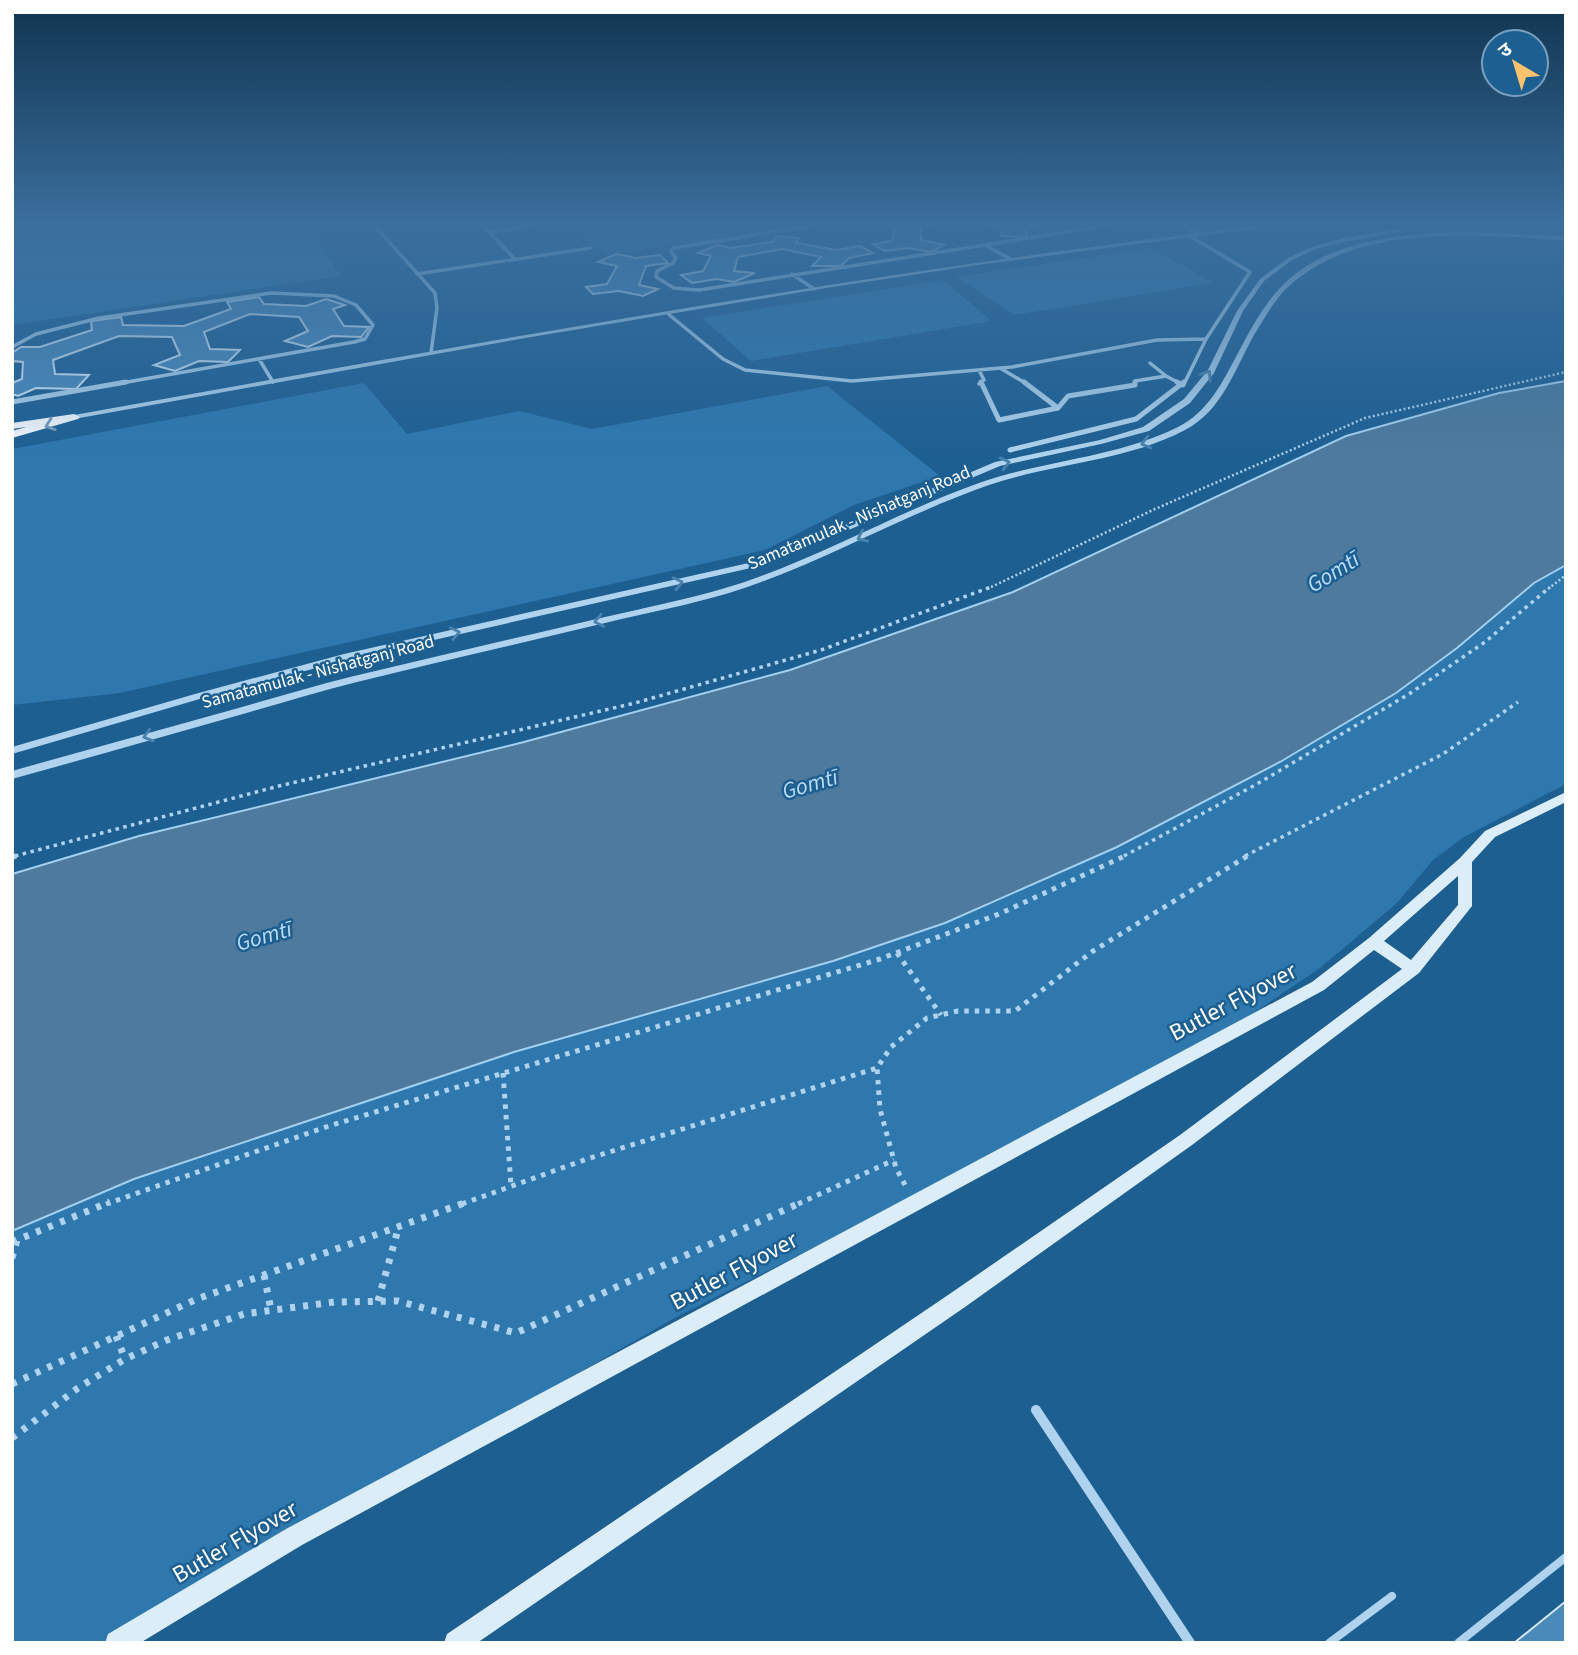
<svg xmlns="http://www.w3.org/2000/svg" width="1578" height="1655" viewBox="0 0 1578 1655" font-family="'Source Sans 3','Noto Sans Devanagari',sans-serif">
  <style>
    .green { fill: #2e78ae }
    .water { fill: #4d7a9d; stroke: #a2d0f0; stroke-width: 2 }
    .building { fill: #4a8abb; stroke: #d5eafa; stroke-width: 2 }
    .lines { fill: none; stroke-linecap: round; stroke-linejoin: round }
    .path-far3 { stroke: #afd3ee; stroke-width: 2.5; stroke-dasharray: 2 2.5; stroke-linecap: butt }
    .path-far2 { stroke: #afd3ee; stroke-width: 3.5; stroke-dasharray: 3.5 4.5; stroke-linecap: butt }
    .path-far1 { stroke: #afd3ee; stroke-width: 5; stroke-dasharray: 4.5 6; stroke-linecap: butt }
    .path { stroke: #afd3ee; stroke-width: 7; stroke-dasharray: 5 8; stroke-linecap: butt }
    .service-far1 { stroke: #afd3ee; stroke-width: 2.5 }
    .service { stroke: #afd3ee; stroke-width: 8 }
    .minor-far2 { stroke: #afd3ee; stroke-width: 3.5 }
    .minor-far1 { stroke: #afd3ee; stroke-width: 5 }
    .minor { stroke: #afd3ee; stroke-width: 10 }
    .tertiary { fill: #afd3ee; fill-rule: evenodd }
    .secondary { fill: #dcedfa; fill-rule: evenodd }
    .primary { fill: #f6faff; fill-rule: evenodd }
    .oneway { stroke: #4a82ae }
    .oneway2 { stroke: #749dbe }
    .labels { text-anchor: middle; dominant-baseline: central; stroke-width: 5; stroke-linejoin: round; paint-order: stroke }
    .far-street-label { font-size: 18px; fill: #fff; stroke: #1e5f92 }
    .water-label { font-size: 23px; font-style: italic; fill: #bbdcf5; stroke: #1e5f92 }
    .near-street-label { font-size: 24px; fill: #fff; stroke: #1e5f92 }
  </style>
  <rect width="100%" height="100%" fill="#1e5f92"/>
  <path class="green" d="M30 225H306L341 276 12 325V227Z
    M606 225H799L609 255 581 235Z
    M1152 248 1213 283 1015 315 956 277Z
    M943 280 992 321 751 361 702 318Z
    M364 383 407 434 519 411 592 429 827 386 940 476 854 505 765 550 120 693 12 705V449Z
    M1566 565V784L1464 837 1433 860 1396 904 1320 968 1218 1037 956 1176 680 1315 399 1475 121 1643H12V1231L134 1179 514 1052 833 961 945 923 1117 847 1280 762 1396 693 1457 648 1534 583Z"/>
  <path class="water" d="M1566 381V565L1534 583 1457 648 1396 693 1280 762 1117 847 945 923 833 961 514 1052 134 1179 12 1231V874L139 836 524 742 790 670 1013 592 1346 436 1499 393Z"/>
  <path class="building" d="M886 225H936L921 227V240L944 245 931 252 908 248 885 251 873 244 892 241 895 227Z
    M984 225H1044L1026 229 1027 237 1001 236 1000 228Z
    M776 236 799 238 796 243 836 250 860 246 873 253 849 258 841 266H812L821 257 782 249 738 257 734 271 755 273 734 282 717 279 692 283 681 275 703 271 711 256 698 253 717 245 731 248 772 242Z
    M616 254 636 258 660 255 668 263 646 266 639 285 658 289 643 296 619 291 593 294 586 287 607 284 617 266 598 262Z
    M259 297 264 304 306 306 326 299 345 305 333 309 344 326 369 327 361 337 332 336 308 347 285 341 308 331 299 317 250 314 204 332 210 349 240 350 228 362 199 361 175 371 154 365 180 355 172 337 119 336 53 360 55 374 89 375 76 389 36 388 18 396 12 394V383L22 379 23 362 12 361V353L21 347H40L92 330 91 321 121 317 123 325 184 326 231 309 227 302Z
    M1566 1601V1643H1514Z"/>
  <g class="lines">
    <path class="path-far3" d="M987 589 1155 509 1365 418 1566 372
      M1548 589 1566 575"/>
    <path class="path-far2" d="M15 856 279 786 635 703 821 650 991 587
      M1124 856 1257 784 1409 694 1485 642 1550 587
      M1245 856 1443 754 1518 702"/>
    <path class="path-far1" d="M12 857 21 855
      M897 953 941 1015
      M503 1073 511 1186
      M905 1185 896 1168 880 1109 877 1068 891 1047 927 1018 958 1011H1015L1093 951 1249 855
      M106 1204 329 1126 880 959 999 914 1127 855
      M462 1204 587 1159 877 1068
      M798 1204 894 1160"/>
    <path class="path" d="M12 1242 110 1202
      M12 1258 17 1240
      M264 1275 271 1310
      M378 1301 399 1226
      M116 1336 125 1359
      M12 1384 197 1299 467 1202
      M12 1438 78 1388 125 1359 167 1340 244 1314 334 1302 398 1301 516 1333 802 1202"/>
    <path class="service-far1" d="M1220 225 1232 230"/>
    <path class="service" d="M1329 1643 1392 1596
      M1458 1643 1566 1557"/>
    <path class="minor-far2" d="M374 225 435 293 437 308 431 353
      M482 225 515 259
      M816 225 673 248 671 252 676 258 673 263 657 271 656 277 674 288 699 290 985 245
      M1181 225 1200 234
      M489 232 536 225
      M1010 259 985 245 1109 225
      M417 274 591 248
      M792 274 814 289
      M667 313 723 359 745 370 852 381 1012 367 1157 340 1206 339
      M12 347 36 334 99 318 271 293 334 296 356 305 373 325 365 339 354 342 116 384
      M259 359 273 382
      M1150 363 1166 376
      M1000 368 1027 384
      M979 370 984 380 979 384
      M1135 384V381L1166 376 1181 384
      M1184 384 1206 339 1250 272 1188 235"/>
    <path class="minor-far1" d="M981 382 999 420 1058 408 1068 396 1135 385V382
      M1024 382 1058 408
      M1177 382 1183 385
      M12 402 126 382
      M1010 450 1136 419 1184 382"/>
    <path class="minor" d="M1036 1410 1190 1643"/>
    <path class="tertiary" d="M1265 225H1283L977 265 826 288 525 338 74 419 70 417 74 415C470 344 865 272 1265 225Z
      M1398 229 1400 232 1344 242 1316 249 1292 260 1264 281 1243 311 1214 373 1190 403 1149 431 1101 444 1000 466 768 564 350 659 203 698 12 754V747L195 694 344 654 762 560 995 462 1100 440 1143 427 1184 399 1208 370 1237 311 1260 279 1288 258 1312 247 1343 238Z
      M1458 232 1566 236V240C1478 235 1358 222 1288 287 1274 300 1264 319 1254 335 1235 369 1222 411 1185 430 1124 462 1053 463 989 485 900 516 819 565 729 593 689 605 646 613 605 623 522 643 439 662 357 682 321 691 285 702 250 712 171 734 92 757 12 779V771C86 750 161 730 235 709 273 698 311 687 350 677 435 657 520 637 605 617 644 608 684 600 722 589 811 563 892 514 979 483 1044 460 1116 458 1178 427 1208 412 1222 383 1237 355 1249 332 1262 307 1280 288 1325 240 1396 235 1458 232Z"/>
    <path class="secondary" d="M1566 792V802L1495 837 1472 862V906L1419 973 1192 1145 965 1307 477 1643H444L447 1634 951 1293 1180 1135 1402 969 1374 950 1324 990 302 1545 140 1643H105L108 1634 286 1529 1312 982 1369 938 1460 858 1485 831ZM1458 876V905L1411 960 1384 941Z"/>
    <path class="primary" d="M74 414 80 417 78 419 12 438V431L26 427 12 429V423Z"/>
  </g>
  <defs><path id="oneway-chevron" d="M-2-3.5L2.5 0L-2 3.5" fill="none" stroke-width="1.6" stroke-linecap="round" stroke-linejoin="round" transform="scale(1.75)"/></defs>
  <g class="oneway">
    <use href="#oneway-chevron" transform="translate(1207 375) rotate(-55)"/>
    <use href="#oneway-chevron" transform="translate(1146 443) rotate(165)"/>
    <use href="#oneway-chevron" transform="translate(1005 463) rotate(-14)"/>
    <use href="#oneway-chevron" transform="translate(862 537) rotate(155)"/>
    <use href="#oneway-chevron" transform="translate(678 583) rotate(-13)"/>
    <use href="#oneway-chevron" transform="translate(599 621) rotate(168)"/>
    <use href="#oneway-chevron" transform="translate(455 633) rotate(-12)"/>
    <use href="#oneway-chevron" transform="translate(148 736) rotate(164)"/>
  </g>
  <use class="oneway2" href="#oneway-chevron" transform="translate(50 425) rotate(161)"/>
  <linearGradient id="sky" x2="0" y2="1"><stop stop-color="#103450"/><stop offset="0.49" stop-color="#3b6f9d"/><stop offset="1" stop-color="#3b6f9d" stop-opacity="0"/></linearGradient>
  <rect width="1578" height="457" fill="url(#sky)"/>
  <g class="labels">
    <g class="far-street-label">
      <text transform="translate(859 518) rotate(-23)">Samatamulak - Nishatganj Road</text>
      <text transform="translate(318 672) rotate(-15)">Samatamulak - Nishatganj Road</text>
    </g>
    <g class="water-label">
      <text transform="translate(1333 572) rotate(-32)">Gomtī</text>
      <text transform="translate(810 784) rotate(-16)">Gomtī</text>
      <text transform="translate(264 936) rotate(-16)">Gomtī</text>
    </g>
    <g class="near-street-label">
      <text transform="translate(1233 1002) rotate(-28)">Butler Flyover</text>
      <text transform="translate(734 1271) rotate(-28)">Butler Flyover</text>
      <text transform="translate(235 1542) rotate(-30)">Butler Flyover</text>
    </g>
  </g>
  <rect width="1578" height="1655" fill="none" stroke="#ffffff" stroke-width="28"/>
  <g transform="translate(1515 63) rotate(322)"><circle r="33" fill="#1e5f92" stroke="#789fbe" stroke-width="2"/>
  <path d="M0-5L12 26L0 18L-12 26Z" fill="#fdc26e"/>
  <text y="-10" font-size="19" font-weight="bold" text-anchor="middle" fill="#ffffff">उ</text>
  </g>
</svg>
